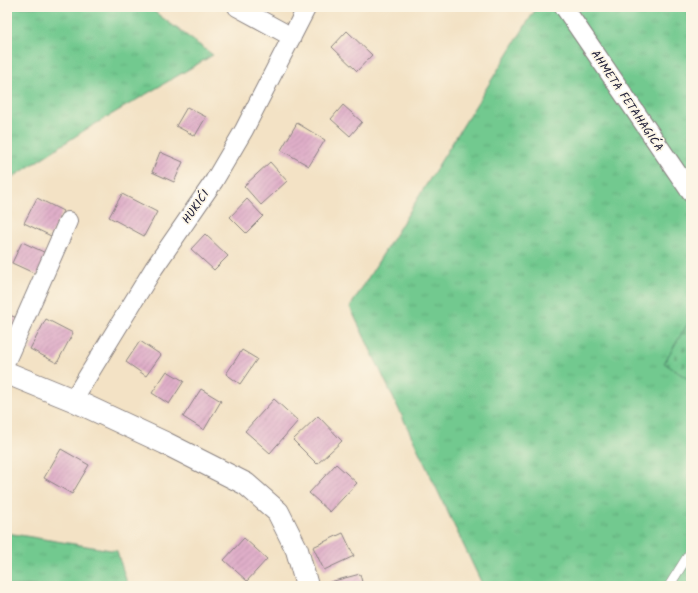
<svg xmlns="http://www.w3.org/2000/svg" width="698" height="593" viewBox="0 0 698 593" font-family="Kalam,sans-serif">
  <style>
    .grass { fill: url(#grass-tufts); stroke: #4a7665 }
    .cemetery { fill: url(#cemetery-stones); stroke: #4a7665 }
    .building { fill: url(#building-hatch) }
    .lines { fill: none; stroke-linecap: round; stroke-linejoin: round }
    .service-casing { stroke: #8a8280; stroke-width: 10 }
    .minor-casing { stroke: #8a8280; stroke-width: 20 }
    .tertiary-casing { stroke: #8a8280; stroke-width: 24 }
    .service { stroke: #fff; stroke-width: 9 }
    .minor { stroke: #fff; stroke-width: 18 }
    .tertiary { stroke: #fff; stroke-width: 22 }
    .labels { text-anchor: middle; dominant-baseline: central; stroke-width: 3.5; stroke-linejoin: round; paint-order: stroke }
    .street-label { font-size: 12px; fill: #22223b; stroke: #fcf5e5 }
  </style>
  <defs>
    <pattern id="grass-tufts" width="24" height="20" patternUnits="userSpaceOnUse"><rect width="24" height="20" fill="#72c98f"/><path d="M3 7l-1-3M5 7V3M7 7l1-3M15 17l-1-3M17 17v-4M19 17l1-3" fill="none" stroke="#62ac7c"/></pattern>
    <pattern id="cemetery-stones" width="16" height="16" patternUnits="userSpaceOnUse"><rect width="16" height="16" fill="#72c98f"/><path d="M2 7V4a2 2 0 0 1 4 0v3zM10 15v-3a2 2 0 0 1 4 0v3z" fill="#62ac7c"/></pattern>
    <pattern id="building-hatch" width="6" height="6" patternUnits="userSpaceOnUse"><rect width="6" height="6" fill="#dfaec8"/><path d="M-1 1l2-2M0 6l6-6M5 7l2-2" fill="none" stroke="#bf95ad"/></pattern>
  </defs>
  <rect width="100%" height="100%" fill="#fcf5e5"/>
  <filter id="ink" filterUnits="userSpaceOnUse"><feTurbulence type="fractalNoise" baseFrequency=".025" numOctaves="2"/><feDisplacementMap in="SourceGraphic" scale="8" xChannelSelector="R" yChannelSelector="G"/><feConvolveMatrix kernelMatrix="1 2 1 2 8 2 1 2 1" color-interpolation-filters="sRGB"/></filter>
  <filter id="wash" filterUnits="userSpaceOnUse"><feTurbulence type="fractalNoise" baseFrequency=".012" numOctaves="4" result="noise"/><feDisplacementMap in="SourceGraphic" scale="16" xChannelSelector="R" yChannelSelector="G"/><feGaussianBlur stdDeviation="0.9" result="paint"/><feColorMatrix in="noise" values="0 0 0 0 0 0 0 0 0 0 0 0 0 0 0 0 0 1.4 0 .05"/><feComposite in="paint" operator="in"/></filter>
  <g filter="url(#wash)">
    <rect width="100%" height="100%" fill="#f3e2c5"/>
    <path class="grass" d="M7 7H148L213 55 85 130 7 181Z
      M537 7H691V586H483L350 307Z
      M7 533 117 551 128 586H7Z"/>
    <path class="cemetery" d="M691 318V381L664 363Z"/>
    <g id="blocks">
      <path class="building" d="M347 31 372 55 357 71 332 47Z
        M343 105 362 122 350 136 331 119Z
        M187 107 206 117 195 136 176 126Z
        M297 123 325 140 309 166 281 150Z
        M160 152 183 162 174 182 152 172Z
        M270 162 287 181 261 205 244 186Z
        M122 194 157 212 144 236 109 217Z
        M37 198 63 211 51 236 24 223Z
        M247 199 263 216 246 233 230 217Z
        M205 234 228 256 214 270 191 249Z
        M22 242 48 254 38 275 12 263Z
        M7 314 17 318 7 340Z
        M46 319 73 333 57 363 30 349Z
        M140 341 161 355 146 376 126 362Z
        M242 350 257 359 240 384 226 374Z
        M167 371 184 381 169 404 152 393Z
        M201 389 221 401 204 430 183 417Z
        M274 399 298 421 270 453 245 431Z
        M318 416 342 441 317 464 293 440Z
        M61 449 89 465 72 494 44 478Z
        M336 464 357 483 330 512 309 493Z
        M343 533 354 556 324 570 313 547Z
        M244 538 267 559 247 581 224 560Z
        M360 574 363 586H331L330 582Z"/>
    </g>
  </g>
  <g filter="url(#ink)">
    <use href="#blocks" fill-opacity="0" stroke="#8a8280" stroke-width="1"/>
    <g class="lines">
      <g class="service-casing">
        <path id="service" d="M669 586 691 551"/>
      </g>
      <g class="minor-casing">
        <path id="minor" d="M237 7 292 37
          M564 7 691 193
          M7 359 68 221
          M73 400 154 268 214 181 244 130 307 7"/>
      </g>
      <g class="tertiary-casing">
        <path id="tertiary" d="M7 373 73 400 165 443 246 484 278 512 297 550 307 586"/>
      </g>
      <use href="#service" class="service"/>
      <use href="#minor" class="minor"/>
      <use href="#tertiary" class="tertiary"/>
    </g>
  </g>
  <g class="labels">
    <g class="street-label">
      <text transform="translate(627 101) rotate(56)">AHMETA FETAHAGIĆA</text>
      <text transform="translate(196 207) rotate(-55)">HUKIĆI</text>
    </g>
  </g>
  <rect width="698" height="593" fill="none" stroke="#fcf5e5" stroke-width="24"/>
</svg>
